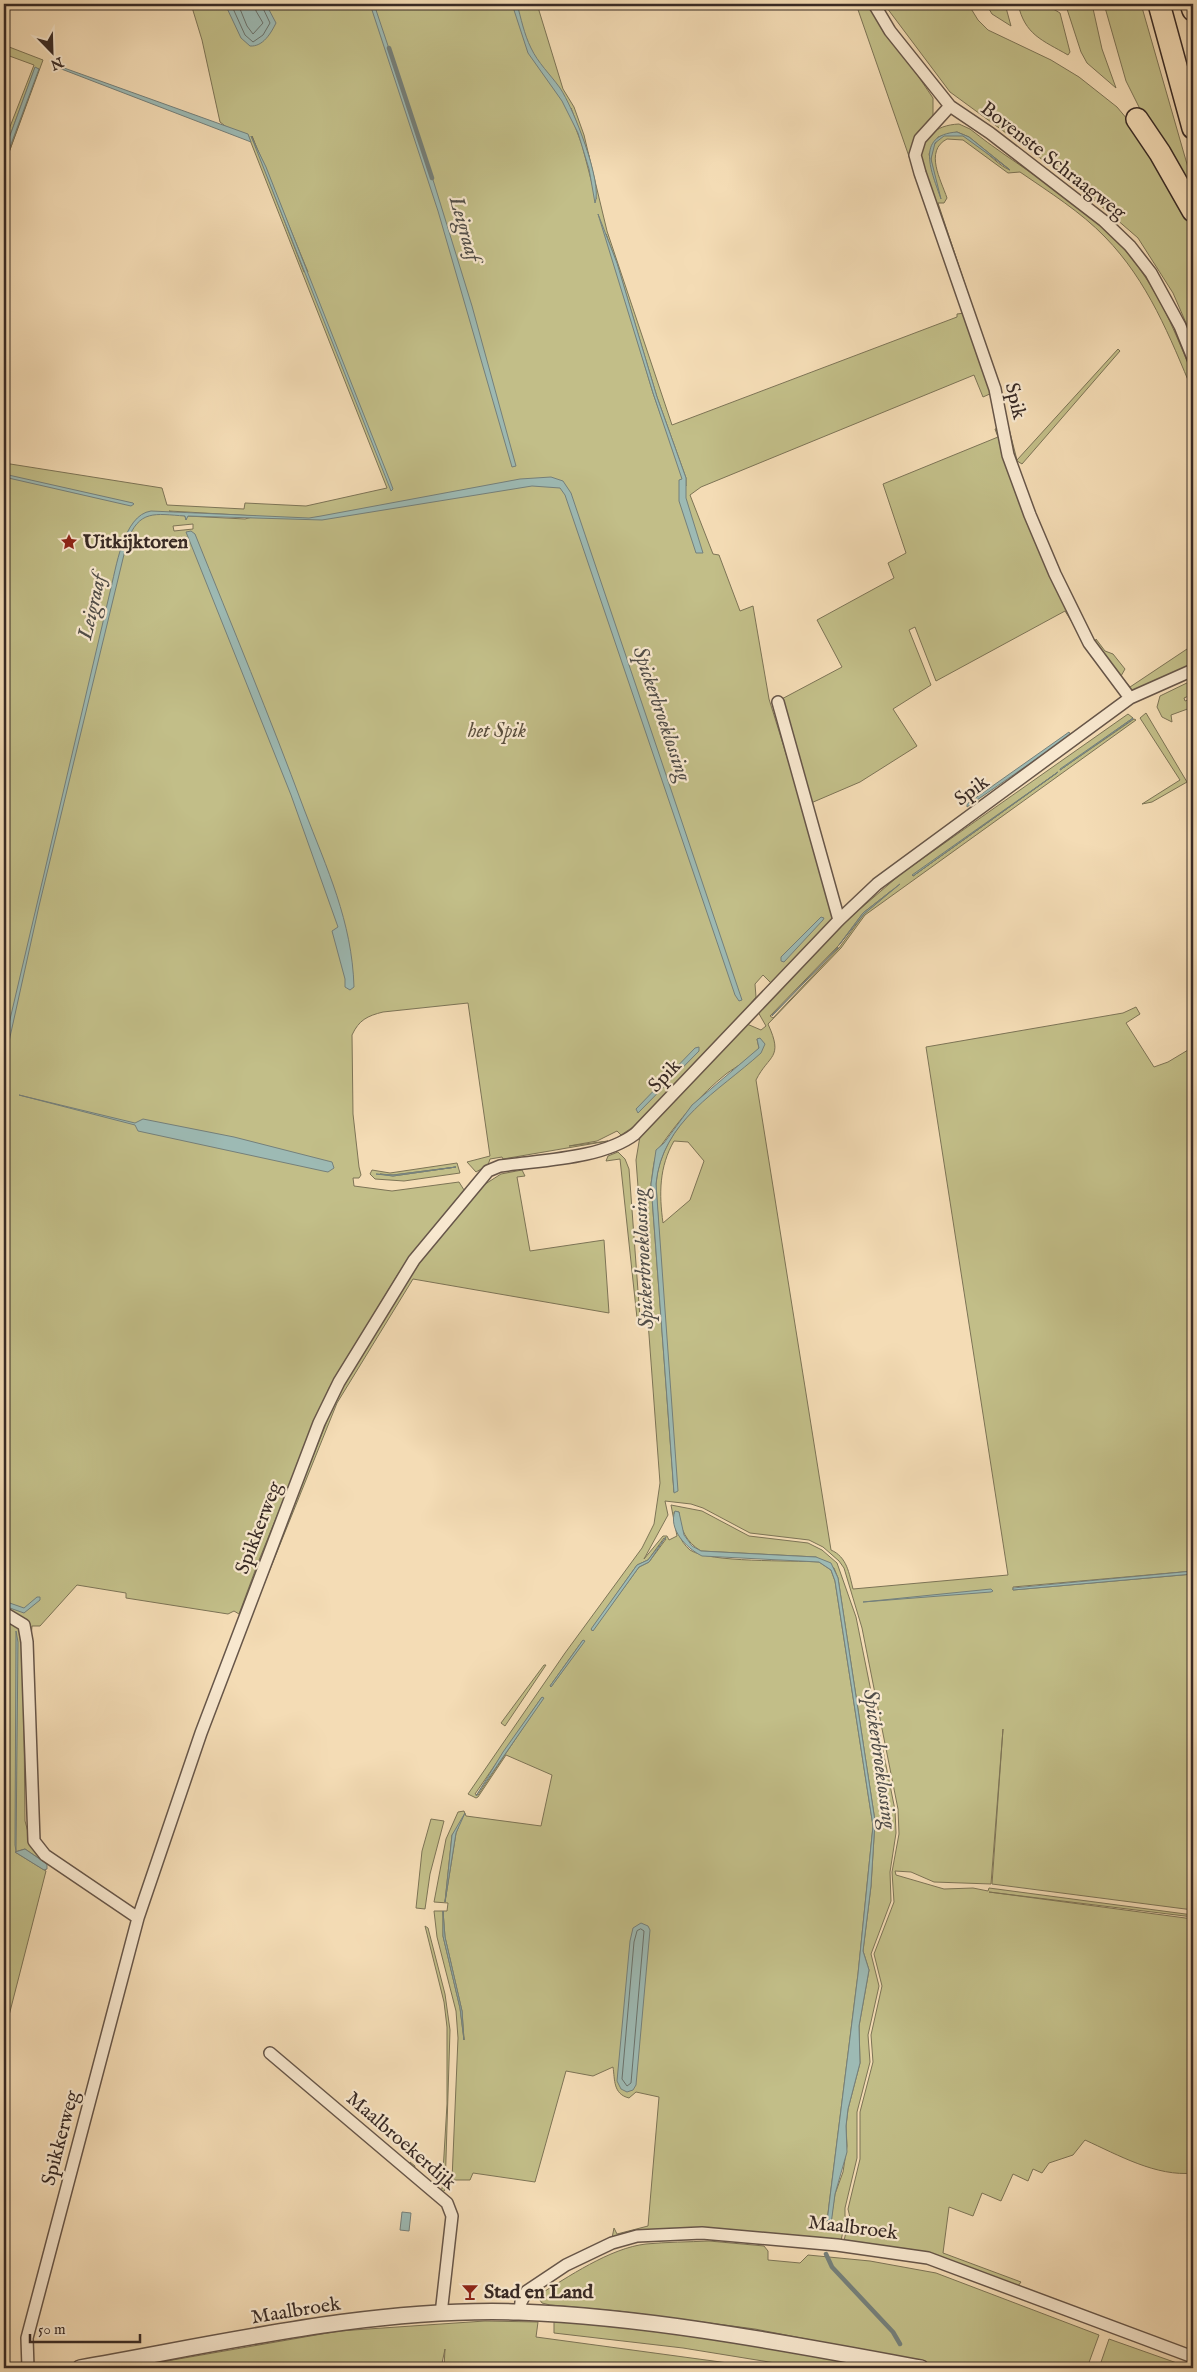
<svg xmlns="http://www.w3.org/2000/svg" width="1197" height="2372" viewBox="0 0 1197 2372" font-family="'IM FELL English',serif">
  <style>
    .green { fill: #c2be88; stroke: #7d7456; fill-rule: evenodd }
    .water { fill: #9dbab4; stroke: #75807b }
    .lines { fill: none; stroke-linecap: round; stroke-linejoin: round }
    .shore { stroke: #6a726c; stroke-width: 1 }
    .stream { stroke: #75807b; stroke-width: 4.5 }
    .minor-casing { stroke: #675649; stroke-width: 14 }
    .tertiary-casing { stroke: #675649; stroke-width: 18 }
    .motorway-casing { stroke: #382a25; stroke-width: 24 }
    .minor { stroke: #f8e8cf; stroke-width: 11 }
    .tertiary { stroke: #f8e8cf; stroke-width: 15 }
    .motorway { stroke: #f4dcb5; stroke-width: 21 }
    .labels { text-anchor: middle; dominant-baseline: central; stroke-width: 4.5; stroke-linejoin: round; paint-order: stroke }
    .street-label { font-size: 20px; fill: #382a25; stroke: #f8e8cf }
    .poi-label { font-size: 20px; font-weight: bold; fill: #382a25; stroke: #f8e8cf; text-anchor: start }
    .park-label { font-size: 20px; font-style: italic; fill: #5a4f3e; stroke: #f8e8cf }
    .water-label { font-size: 21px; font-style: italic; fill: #514e49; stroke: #f8e8cf }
  </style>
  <rect width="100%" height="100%" fill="#f4dcb5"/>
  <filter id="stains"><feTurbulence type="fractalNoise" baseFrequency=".004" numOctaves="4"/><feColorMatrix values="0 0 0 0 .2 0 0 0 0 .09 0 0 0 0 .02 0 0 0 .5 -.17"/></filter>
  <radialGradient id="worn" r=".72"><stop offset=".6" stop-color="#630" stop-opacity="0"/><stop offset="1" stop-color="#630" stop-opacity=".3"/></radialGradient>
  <path class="green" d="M191 4H537L563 89 574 107 584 135 607 231 672 425 957 317V314L965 313 986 375 984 376 987 377 992 393 983 397 974 375 701 487 690 495 713 554 719 555 740 611 753 606 769 699 834 908 832 919 772 984 763 975 755 984 756 997 751 1003 715 1044 633 1127 621 1135 617 1131 597 1141 569 1146 608 1141 503 1159 502 1157 490 1159 488 1165 476 1172 467 1162 490 1156 468 1003 383 1012C367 1016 359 1020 352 1035L353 1114 359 1167 361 1175 359 1178H353L354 1186 392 1191 459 1182 464 1190 398 1274 329 1388 257 1565 253 1568H256L239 1614 234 1611 228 1614 126 1598V1593L77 1585 40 1626H32L24 1728 25 1821 31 1843 48 1862 47 1864 25 1849 15 1852 46 1871 4 2035V463L162 488 167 505 244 509 245 503 306 506 387 488 248 135 229 129 220 122 202 40ZM571 108 589 156 596 199 582 145 573 121ZM252 136 308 272H304ZM606 234 617 264 657 397 686 478V486L653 393ZM169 511 256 516 245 519 187 516 186 520 185 516ZM193 524V529L174 531 173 526Z
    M856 4H869L933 98V117L918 140 929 214Z
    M884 4H946L955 5 960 9 970 7 978 20 988 30 1051 60 1079 77 1117 107 1143 138 1184 206 1193 225V339L1173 293 1138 238 1077 185 950 92Z
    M986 4H1005L1011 26 992 14Z
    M1018 4H1045L1060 13 1070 52 1068 55C1042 40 1025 35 1018 4Z
    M1071 4H1092L1102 49 1116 88 1087 63 1081 52 1067 9Z
    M1104 4H1141L1193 185V192L1140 109 1126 81Z
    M4 45 43 60 4 166 39 69 35 68 4 152V142L34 65 4 54Z
    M959 124 970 129C1015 165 1068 193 1110 234 1139 262 1160 298 1176 335 1184 354 1193 371 1193 392 1170 337 1148 281 1105 237 1081 212 1049 192 1020 172L1008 173 963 140 947 139C924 151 941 180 947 198L944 203H938L995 374 1017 460 1118 349 1120 351 1022 464 1014 459 921 163C920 138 935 125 959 124ZM957 132 969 137 1010 170C990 163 964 119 940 138 931 145 930 157 932 167L929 154 938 137Z
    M999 428 1085 643 1065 611 936 681 915 627 909 630 931 685 893 709 917 746 860 782 811 803 778 701 842 667 817 620 894 578 888 563 906 553 883 484 998 437 995 429Z
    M1096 639 1105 651 1113 654 1125 669 1121 676 1130 687 1193 645V666L1135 692 1129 689 1095 644Z
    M1193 680V694L1184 698 1185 701 1193 698V707L1171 715 1172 722 1162 717 1157 707 1160 696Z
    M1146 713 1187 782 1152 802 1142 804 1180 780 1140 718Z
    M1128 714 1133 718 1060 770 1134 719 1136 720 865 915 841 948 768 1024C784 1059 769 1054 756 1080L831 1550C847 1557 849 1573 853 1589L1008 1575 926 1047 1123 1013 1136 1007 1140 1014 1126 1023 1154 1067 1168 1062 1193 1047V1571L1013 1587V1590L1193 1574V1910L992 1884 1003 1729 991 1884 934 1882 911 1872 895 1871 896 1875 944 1889 973 1888 988 1891 989 1888 1193 1915V1917L989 1892 1193 1919V2173C1157 2177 1118 2155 1085 2140L1073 2155 1049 2163 1042 2173 1033 2169 1028 2181 1013 2174 1001 2201 982 2193 973 2216 949 2207 943 2253 1021 2282 1018 2286 844 2241 846 2232 852 2226 848 2209 860 2159V2112L873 2062 871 2035 882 1986 874 1954 894 1902 892 1872 899 1834 898 1809 862 1628 844 1568 839 1561 823 1547 809 1540 750 1533 703 1508 691 1504 665 1501 668 1515 644 1559 663 1536H667L669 1540 677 1536 671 1505 702 1511 749 1536 808 1543 822 1550 837 1563 856 1617 895 1810 896 1833 890 1872 891 1901 871 1954 879 1986 868 2035 870 2062 857 2112V2158L845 2208V2216L849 2225 843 2231 841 2241 715 2230 612 2238 614 2228 617 2234 648 2226 659 2097 636 2092 629 2098C613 2094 615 2080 613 2067L593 2076 566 2071 535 2182 473 2173 470 2180H452L458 2038 456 2011 437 1937 434 1911H447L448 1903 434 1902 446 1839 458 1812 464 1811 466 1816 541 1826 552 1775 506 1755 478 1797 476 1798 468 1794 565 1653 642 1548 654 1524 660 1483 636 1160 640 1136 747 1024 761 1030 766 1026 758 1012 846 921 902 873ZM1058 772 1057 773 913 876ZM891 891 864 914 839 948 773 1018 770 1016 839 945 863 913ZM757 1039 763 1042C749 1067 735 1072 714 1090 685 1115 659 1145 656 1184L674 1492 651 1184C653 1173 653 1157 660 1147 679 1120 700 1095 726 1074 737 1066 752 1058 759 1048ZM674 1141 688 1142 704 1161 690 1200 663 1223C659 1194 659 1167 674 1141ZM674 1512H679C680 1529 686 1542 701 1551L816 1557 834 1568 838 1578 875 1821 871 1886 863 1951 869 1970 859 2026 860 2063 848 2109 846 2126 847 2146 843 2172 835 2194 829 2232 826 2231 829 2205 858 1974 873 1826 835 1581 831 1570 819 1562C792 1560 709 1563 690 1550 679 1541 675 1526 674 1512ZM664 1538 666 1539 649 1562 639 1567 593 1630H591L637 1565 648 1560ZM583 1640 584 1641 551 1687 550 1686ZM542 1697 543 1698 478 1795 475 1794ZM458 1828 456 1833 445 1902 452 1835ZM443 1911 445 1937 462 2011 464 2040 460 2008 443 1936Z
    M618 1152 625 1159 629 1169 640 1318H637L620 1159 606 1161 608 1156Z
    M457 1163 460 1173 404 1181 375 1179 370 1174 372 1170 390 1173ZM456 1167 393 1176 380 1174 393 1175Z
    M522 1170 525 1176 517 1177 530 1251 604 1240 609 1313 413 1279 337 1403 252 1614 261 1586 337 1396 411 1274 479 1188 501 1174Z
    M544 1665H546L505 1726 501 1723Z
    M431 1819 444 1821 430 1874 425 1909 416 1908 422 1851Z
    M425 1926 428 1928 445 1994 450 2030 445 2190 440 2194 410 2168V2162L415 2166 414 2170 437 2190 442 2189 447 2104V2027L444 2002Z
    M709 2241 764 2246 768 2251V2260L800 2263 808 2255 870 2261 936 2273 1099 2335 1087 2368H954L755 2329 618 2311 550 2305 542 2303 537 2296C568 2277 610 2248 646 2244 667 2242 688 2242 709 2241Z
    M485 2321 538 2322 536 2337 765 2368H444L445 2349 441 2368H127L339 2331Z
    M554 2322C663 2323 771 2348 878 2368H806L683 2348 554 2333Z
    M1109 2339 1191 2368H1099Z"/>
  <path class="water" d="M225 4H266L276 23C271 33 263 47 250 46L241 38Z
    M370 4H374L434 183 472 306 516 466 512 467 438 211Z
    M512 4H517C521 18 524 34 531 48 538 63 550 74 560 88 573 107 603 183 595 203L589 169 578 133 562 101 528 53Z
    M53 64 248 134 251 142 51 65Z
    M35 67 39 69 4 163V152Z
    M957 132 969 137 1010 170 963 136H944L935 143 931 159 941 199C932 173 914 135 957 132Z
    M251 136 266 167 390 481 393 489 391 491Z
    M598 214 617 263 657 397 686 478V498L703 553H696L679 501V480L682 479 653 393Z
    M4 474 133 503 134 504 131 506 4 477Z
    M551 477 563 481 571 493 742 1000 739 1001 735 995 565 495 560 488 532 486 322 520 188 516 186 520 185 516C155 514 139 509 127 542L39 906 4 1064V1045L110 592C116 569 123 515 151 511L309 518 321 516 520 479Z
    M191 531 195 534C232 626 270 717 304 809 327 869 352 921 354 987L350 990 345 987V979L332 931 338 927 291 795 186 532Z
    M1133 718V719L1060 770V769Z
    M1069 732 1071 735 967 807V804Z
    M1058 772 913 876 912 875Z
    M900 884 864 914 839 945 863 913Z
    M821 917 824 918 823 920 784 962 781 961V957Z
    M838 947V948L772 1016V1015Z
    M760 1038 765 1044 761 1053C718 1092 662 1121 656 1184L678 1491 674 1493 651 1184 656 1150 664 1143 692 1105 759 1048 757 1039Z
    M699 1047V1051L638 1113 636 1109 695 1048Z
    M19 1095 135 1123 143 1119 234 1137 332 1162 334 1168 328 1172 323 1171 138 1131 135 1125Z
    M456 1167 393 1176 376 1174 393 1175Z
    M675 1511 679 1512 684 1535 692 1546 701 1551 816 1557 831 1563 838 1578 875 1821 871 1886 863 1951 869 1970 859 2026 860 2063 848 2109 846 2126 847 2152 835 2194 830 2232 826 2231 829 2205 858 1974 873 1826 835 1581 831 1570 819 1562 702 1556C686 1548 668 1529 675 1511Z
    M666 1537 649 1562 639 1567 593 1631 591 1629 637 1565 648 1560Z
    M1193 1571V1574L1013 1590V1588Z
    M991 1589 993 1591 991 1592 863 1602Z
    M37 1597H40V1600L24 1613 4 1606V1601L24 1608Z
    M16 1631 18 1642 16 1851 15 1845Z
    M583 1640 585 1641 551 1687 550 1686Z
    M542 1697 544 1698 476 1796 503 1752Z
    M465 1813 456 1833 445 1902 452 1835Z
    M25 1849 47 1864V1869L44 1870 15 1852Z
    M443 1911 445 1937 462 2011 464 2040 460 2008 443 1936Z
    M641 1923 648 1926 650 1930 636 2085 633 2090 627 2092 621 2089 617 2081 630 1941 633 1928Z
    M402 2212 411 2213 409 2231 400 2230Z"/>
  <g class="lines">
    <path class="shore" d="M231 4 245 35 253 42 263 35 270 23 261 4
      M238 4 247 26 253 34 263 23 256 11 255 4
      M641 1929 644 1931 631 2083 627 2086 622 2079 634 1942 637 1931Z"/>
    <path class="stream" d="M389 48 432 178
      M826 2254 832 2267 893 2332 900 2344"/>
    <g class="minor-casing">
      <path id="minor" d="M874 4 890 31 950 106 990 133 1104 221 1130 246 1151 273 1180 326 1193 358
        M950 106 920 139 915 155 920 173 995 389 1008 455 1030 515 1055 574 1089 643 1130 698
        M778 702 839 920
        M4 1613 24 1625 27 1642 34 1841 45 1855 138 1918
        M270 2053 447 2203 452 2216 441 2314
        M520 2312 521 2302 527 2291 566 2265 612 2243 637 2236 702 2233 837 2245 928 2258 1193 2357
        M28 2368 27 2338 138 1918 201 1733 319 1423 339 1382 414 1260 488 1171 500 1166C541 1160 602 1159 635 1134L839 920 877 884 1130 698 1193 670"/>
    </g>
    <g class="tertiary-casing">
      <path id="tertiary" d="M80 2368C223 2343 373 2307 519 2312 652 2317 790 2344 921 2368"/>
    </g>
    <g class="motorway-casing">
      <path id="motorway" d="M1159 4 1193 128
        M1191 4 1193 10
        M1137 119 1160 153 1193 211"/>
    </g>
    <use href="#minor" class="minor"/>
    <use href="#tertiary" class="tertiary"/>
    <use href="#motorway" class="motorway"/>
  </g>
  <defs>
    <g id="sight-bare" transform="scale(1.35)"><path d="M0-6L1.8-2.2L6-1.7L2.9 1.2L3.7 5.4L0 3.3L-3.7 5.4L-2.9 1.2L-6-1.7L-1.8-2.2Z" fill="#8f2418" stroke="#f8e8cf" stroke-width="2.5" paint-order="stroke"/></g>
    <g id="bar-bare" transform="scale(1.35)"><path d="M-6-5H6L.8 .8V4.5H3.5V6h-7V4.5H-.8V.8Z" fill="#8f2418" stroke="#f8e8cf" stroke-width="2.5" paint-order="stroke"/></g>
  </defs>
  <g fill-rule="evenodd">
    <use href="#sight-bare" x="69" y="542"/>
    <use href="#bar-bare" x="470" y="2292"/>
  </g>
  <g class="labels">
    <g class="street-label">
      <text transform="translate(1053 161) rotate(38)">Bovenste Schraagweg</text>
      <text transform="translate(1015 401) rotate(77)">Spik</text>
      <text transform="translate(972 791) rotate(-36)">Spik</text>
      <text transform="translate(665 1076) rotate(-46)">Spik</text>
      <text transform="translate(259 1528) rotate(-69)">Spikkerweg</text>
      <text transform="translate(61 2138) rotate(-75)">Spikkerweg</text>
      <text transform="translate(401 2141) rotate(41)">Maalbroekerdijk</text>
      <text transform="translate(853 2228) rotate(7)">Maalbroek</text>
      <text transform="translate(296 2311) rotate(-9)">Maalbroek</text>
    </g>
    <g class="poi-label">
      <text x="83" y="542">Uitkijktoren</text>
      <text x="484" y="2292">Stad en Land</text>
    </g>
    <g class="park-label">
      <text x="497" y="731">het Spik</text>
    </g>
    <g class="water-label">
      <text transform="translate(464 229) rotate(74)">Leigraaf</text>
      <text transform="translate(93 607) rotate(-77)">Leigraaf</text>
      <text transform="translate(661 714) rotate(71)">Spickerbroeklossing</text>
      <text transform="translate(644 1259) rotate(-93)">Spickerbroeklossing</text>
      <text transform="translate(879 1759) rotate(82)">Spickerbroeklossing</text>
    </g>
  </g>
  <rect width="1197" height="2372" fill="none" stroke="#f4dcb5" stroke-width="20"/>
  <rect x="5" y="5" width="1187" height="2362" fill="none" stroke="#382a25" stroke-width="2.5"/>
  <rect x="10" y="10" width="1177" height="2352" fill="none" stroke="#382a25"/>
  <g transform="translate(52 52) rotate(157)" stroke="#f8e8cf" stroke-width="4" paint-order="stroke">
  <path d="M0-4L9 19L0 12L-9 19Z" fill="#382a25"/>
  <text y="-8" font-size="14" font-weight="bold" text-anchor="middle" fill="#382a25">N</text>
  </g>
  <path d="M30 2334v8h110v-8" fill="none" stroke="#382a25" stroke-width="2.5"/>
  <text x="38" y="2334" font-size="15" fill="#382a25" stroke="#f8e8cf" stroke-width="4" paint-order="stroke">50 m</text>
  <rect width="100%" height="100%" filter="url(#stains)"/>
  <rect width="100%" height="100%" fill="url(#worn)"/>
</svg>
